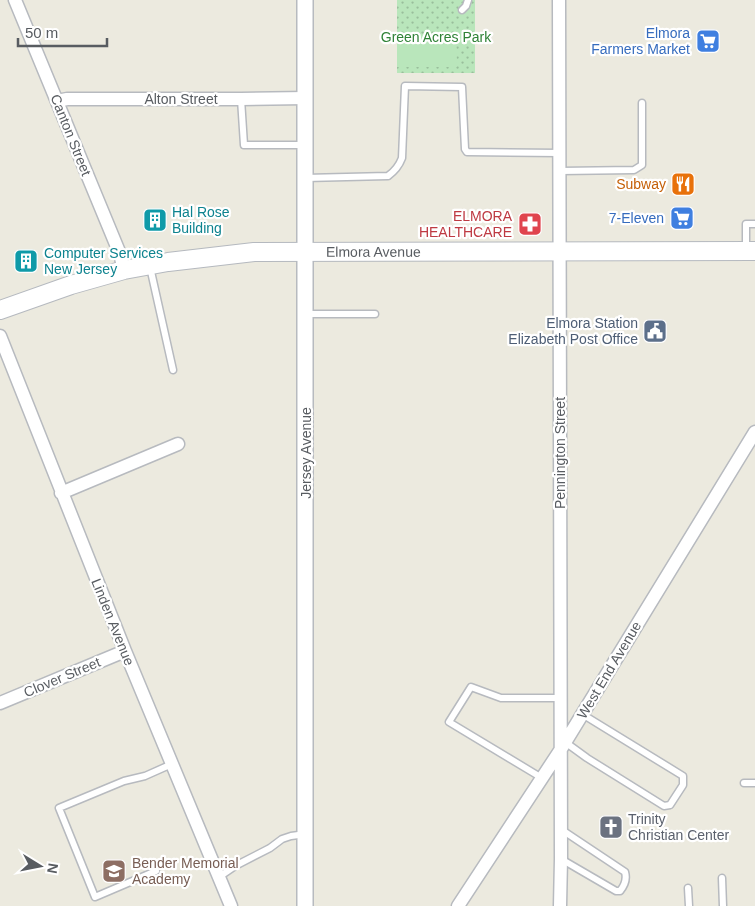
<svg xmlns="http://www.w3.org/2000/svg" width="755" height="906" viewBox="0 0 755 906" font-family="Helvetica,sans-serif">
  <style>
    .green { fill: url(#green-dots) }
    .pitch { fill: #b9e6bb }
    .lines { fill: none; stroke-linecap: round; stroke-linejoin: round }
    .service-casing { stroke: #b7babf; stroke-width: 9 }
    .minor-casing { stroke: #b7babf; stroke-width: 15 }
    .tertiary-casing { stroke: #b7babf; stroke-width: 18 }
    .secondary-casing { stroke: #b5b9bf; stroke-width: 20 }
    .service { stroke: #fff; stroke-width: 6 }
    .minor { stroke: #fff; stroke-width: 12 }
    .tertiary { stroke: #fff; stroke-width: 15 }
    .secondary { stroke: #fff; stroke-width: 18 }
    .labels { text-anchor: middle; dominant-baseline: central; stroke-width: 4.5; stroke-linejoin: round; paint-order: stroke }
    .shop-label { font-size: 14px; fill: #366cbe; stroke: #fff; text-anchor: end }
    .park-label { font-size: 14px; fill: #2f8236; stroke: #fff }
    .street-label { font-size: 14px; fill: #585c61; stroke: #fff }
    .food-label { font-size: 14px; fill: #c56008; stroke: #fff; text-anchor: end }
    .culture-label { font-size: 14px; fill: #0d838f; stroke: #fff; text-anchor: start }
    .health-label { font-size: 14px; fill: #be3a42; stroke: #fff; text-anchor: end }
    .service-label { font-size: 14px; fill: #4e5e75; stroke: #fff; text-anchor: end }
    .worship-label { font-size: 14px; fill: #5b616d; stroke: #fff; text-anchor: start }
    .education-label { font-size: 14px; fill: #785e54; stroke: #fff; text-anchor: start }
  </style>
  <defs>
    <pattern id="green-dots" width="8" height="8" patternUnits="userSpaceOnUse" patternTransform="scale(1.25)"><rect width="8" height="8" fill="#b9e6bb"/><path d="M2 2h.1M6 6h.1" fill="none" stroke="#99be9b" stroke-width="1.8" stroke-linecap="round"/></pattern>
  </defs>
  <rect width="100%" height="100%" fill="#eceadf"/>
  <path class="green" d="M397 0H475V73H397Z"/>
  <path class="pitch" d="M397 36H456L457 67H397Z"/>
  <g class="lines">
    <g class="service-casing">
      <path id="service" d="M462 10 466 6 468 0
        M241 99 244 145H304
        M560 171 634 170 642 165V103
        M305 178 388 176C395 171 399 166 402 158L405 86 462 87 465 149 467 152 560 153
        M746 249V224H755
        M150 267 173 370
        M306 314H375
        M565 742 587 758 664 806 670 805 683 785V776L582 714
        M542 778 449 722 471 687 501 698H561
        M744 783H755
        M561 859 616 891H620C625 885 627 879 625 872L562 830
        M156 871 95 897 59 808 124 781 145 776 172 764
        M219 877 235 866 270 848 282 839 291 836 306 834
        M722 878 723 906
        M688 888 689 906"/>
    </g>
    <g class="minor-casing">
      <path id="minor" d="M15 0 120 254 124 270
        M559 0 561 859 560 906
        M57 101 67 99H241L306 98
        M0 336 125 651 231 906
        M61 493 178 444
        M0 703 125 651
        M458 906 561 749 755 432"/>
    </g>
    <g class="tertiary-casing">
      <path id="tertiary" d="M305 906V0"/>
    </g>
    <g class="secondary-casing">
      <g id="secondary">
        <path id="s1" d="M0 310 71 285 124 270 168 262 254 252 755 251"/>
      </g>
    </g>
    <use href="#service" class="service"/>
    <use href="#minor" class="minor"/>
    <use href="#tertiary" class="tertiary"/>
    <use href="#secondary" class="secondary"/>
  </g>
  <defs>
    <g id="supermarket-square" transform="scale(1.25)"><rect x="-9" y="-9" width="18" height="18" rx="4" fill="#3f7fe0" stroke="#fff"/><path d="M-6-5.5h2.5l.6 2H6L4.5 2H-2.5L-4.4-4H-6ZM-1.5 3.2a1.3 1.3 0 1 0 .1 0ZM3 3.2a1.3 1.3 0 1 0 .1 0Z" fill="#fff"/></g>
    <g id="restaurant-square" transform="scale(1.25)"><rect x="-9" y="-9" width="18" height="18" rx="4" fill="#e8710a" stroke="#fff"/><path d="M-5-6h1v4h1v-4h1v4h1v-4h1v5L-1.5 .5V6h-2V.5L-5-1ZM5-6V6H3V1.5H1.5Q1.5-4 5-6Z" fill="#fff"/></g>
    <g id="building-square" transform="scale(1.25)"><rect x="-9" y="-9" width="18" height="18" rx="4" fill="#0f9aa8" stroke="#fff"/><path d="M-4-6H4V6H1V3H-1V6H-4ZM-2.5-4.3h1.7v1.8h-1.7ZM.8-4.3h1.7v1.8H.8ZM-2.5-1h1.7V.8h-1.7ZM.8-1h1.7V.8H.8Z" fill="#fff"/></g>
    <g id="pharmacy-square" transform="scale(1.25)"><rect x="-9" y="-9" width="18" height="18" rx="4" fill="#e0444e" stroke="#fff"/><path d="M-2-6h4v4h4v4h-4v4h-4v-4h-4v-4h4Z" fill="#fff"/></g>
    <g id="civic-square" transform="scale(1.25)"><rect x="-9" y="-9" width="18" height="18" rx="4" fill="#5c6f8a" stroke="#fff"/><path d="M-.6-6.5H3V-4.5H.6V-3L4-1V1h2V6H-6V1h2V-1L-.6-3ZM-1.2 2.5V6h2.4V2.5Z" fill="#fff"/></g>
    <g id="church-square" transform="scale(1.25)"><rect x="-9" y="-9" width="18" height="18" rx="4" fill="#6b7280" stroke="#fff"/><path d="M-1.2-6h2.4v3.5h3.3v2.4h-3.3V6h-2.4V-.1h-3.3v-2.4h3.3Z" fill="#fff"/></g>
    <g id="school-square" transform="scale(1.25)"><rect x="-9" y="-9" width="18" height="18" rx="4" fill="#8d6e63" stroke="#fff"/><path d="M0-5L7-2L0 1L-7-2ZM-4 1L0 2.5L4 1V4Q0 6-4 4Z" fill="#fff"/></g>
  </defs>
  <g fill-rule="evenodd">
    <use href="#supermarket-square" x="708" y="41"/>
    <use href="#restaurant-square" x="683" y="184"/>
    <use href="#supermarket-square" x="682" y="218"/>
    <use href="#building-square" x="155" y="220"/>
    <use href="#pharmacy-square" x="530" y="224"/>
    <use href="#building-square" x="26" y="261"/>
    <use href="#civic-square" x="655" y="331"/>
    <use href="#church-square" x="611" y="827"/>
    <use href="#school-square" x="114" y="871"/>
  </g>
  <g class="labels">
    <g class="shop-label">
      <text x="690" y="33">Elmora<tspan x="690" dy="16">Farmers Market</tspan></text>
      <text x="664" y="218">7-Eleven</text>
    </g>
    <g class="park-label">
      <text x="436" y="37">Green Acres Park</text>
    </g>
    <g class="street-label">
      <text x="181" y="99">Alton Street</text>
      <text transform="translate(71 135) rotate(68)">Canton Street</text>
      <text stroke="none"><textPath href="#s1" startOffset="381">Elmora Avenue</textPath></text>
      <text transform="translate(306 453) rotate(-90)">Jersey Avenue</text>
      <text transform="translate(560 453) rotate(-90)">Pennington Street</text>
      <text transform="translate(113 622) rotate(68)">Linden Avenue</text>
      <text transform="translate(609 670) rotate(-59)">West End Avenue</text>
      <text transform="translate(62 677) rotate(-23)">Clover Street</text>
    </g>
    <g class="food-label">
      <text x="666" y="184">Subway</text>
    </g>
    <g class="culture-label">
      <text x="172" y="212">Hal Rose<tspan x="172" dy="16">Building</tspan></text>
      <text x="44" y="253">Computer Services<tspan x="44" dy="16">New Jersey</tspan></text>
    </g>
    <g class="health-label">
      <text x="512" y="216">ELMORA<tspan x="512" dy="16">HEALTHCARE</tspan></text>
    </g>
    <g class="service-label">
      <text x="638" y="323">Elmora Station<tspan x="638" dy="16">Elizabeth Post Office</tspan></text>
    </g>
    <g class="worship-label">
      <text x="628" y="819">Trinity<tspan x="628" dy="16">Christian Center</tspan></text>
    </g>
    <g class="education-label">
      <text x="132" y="863">Bender Memorial<tspan x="132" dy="16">Academy</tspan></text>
    </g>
  </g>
  <g transform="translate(40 866) rotate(100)" stroke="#ffffff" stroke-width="4" paint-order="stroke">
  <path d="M0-4L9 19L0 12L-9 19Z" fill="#585c61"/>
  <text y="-8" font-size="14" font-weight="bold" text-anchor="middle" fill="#585c61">N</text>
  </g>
  <path d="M18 38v8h89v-8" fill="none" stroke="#585c61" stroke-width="2.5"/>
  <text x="25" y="38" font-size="15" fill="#585c61" stroke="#ffffff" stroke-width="4" paint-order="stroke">50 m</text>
</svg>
